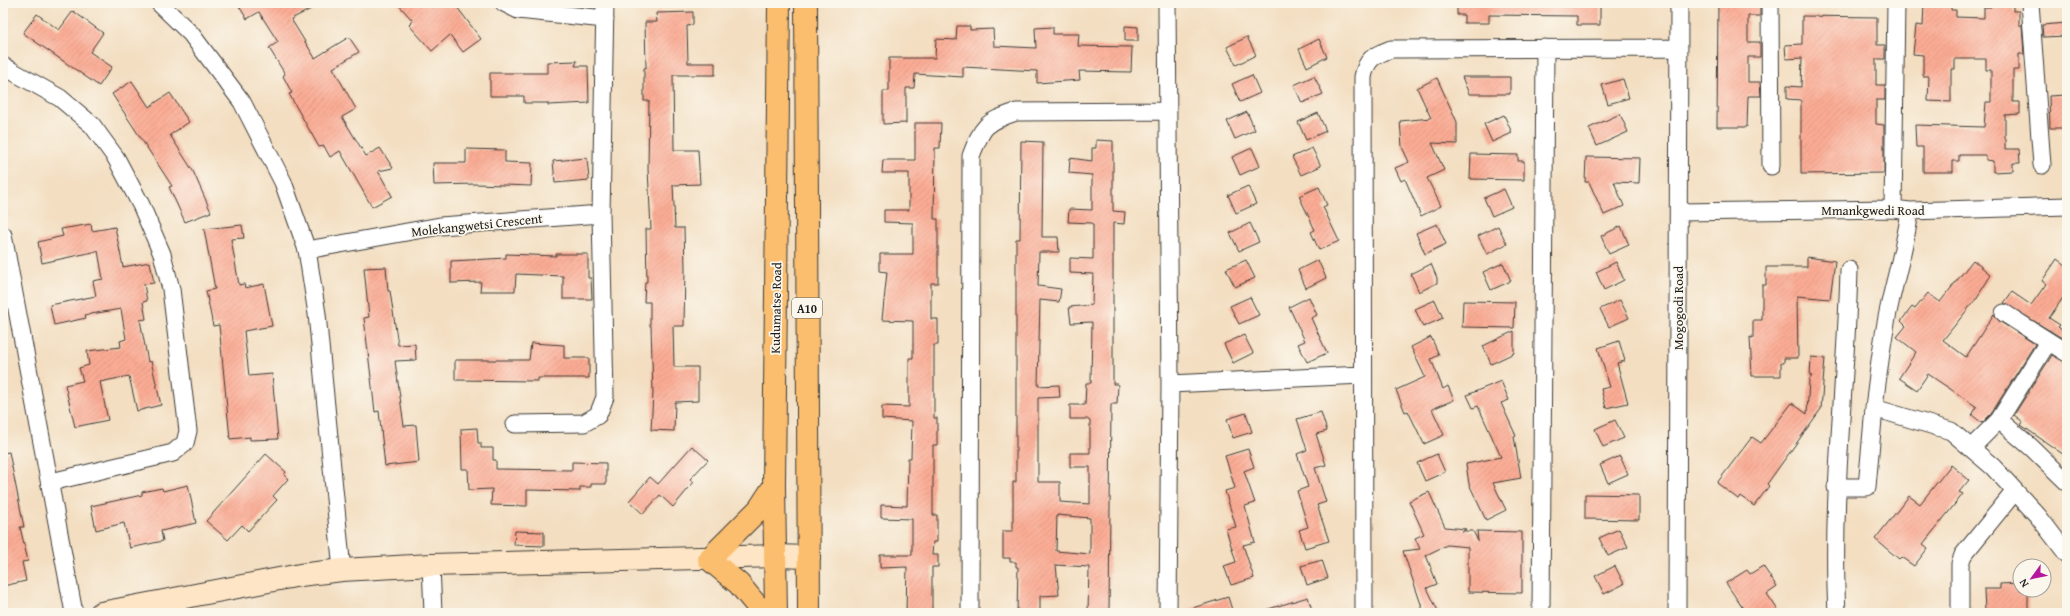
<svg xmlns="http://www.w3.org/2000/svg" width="2070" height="616" viewBox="0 0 2070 616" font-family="'Gentium Book Plus',serif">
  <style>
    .building { fill: url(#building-hatch); fill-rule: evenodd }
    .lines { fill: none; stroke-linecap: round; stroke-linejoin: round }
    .street-casing { stroke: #3c3935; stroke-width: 19 }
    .secondary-casing { stroke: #3c3935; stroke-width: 24 }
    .primary-casing { stroke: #3c3935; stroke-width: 24 }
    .street { stroke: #fff; stroke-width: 17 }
    .secondary { stroke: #fde5c5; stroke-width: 22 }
    .primary { stroke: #fbbe6e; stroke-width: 22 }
    .labels { text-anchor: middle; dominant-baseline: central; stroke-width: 3.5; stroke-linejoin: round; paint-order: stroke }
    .shield { fill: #fbf7ec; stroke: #5f5e5a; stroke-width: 1 }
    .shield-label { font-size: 12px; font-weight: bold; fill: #1c1c1c }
    .street-label { font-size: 13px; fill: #1c1c1c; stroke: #fbf7ec }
  </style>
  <defs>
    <pattern id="building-hatch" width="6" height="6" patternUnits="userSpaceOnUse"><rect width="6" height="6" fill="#fbac94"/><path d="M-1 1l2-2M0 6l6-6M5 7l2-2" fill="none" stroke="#d7937f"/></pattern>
  </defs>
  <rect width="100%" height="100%" fill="#fbf7ec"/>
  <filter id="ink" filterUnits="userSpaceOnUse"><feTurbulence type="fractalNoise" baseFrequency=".025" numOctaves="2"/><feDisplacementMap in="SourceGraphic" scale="8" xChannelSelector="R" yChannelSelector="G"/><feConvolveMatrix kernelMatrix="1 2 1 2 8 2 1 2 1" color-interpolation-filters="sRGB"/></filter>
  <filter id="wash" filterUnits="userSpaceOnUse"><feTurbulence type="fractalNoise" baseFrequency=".012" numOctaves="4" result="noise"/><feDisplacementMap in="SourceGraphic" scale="16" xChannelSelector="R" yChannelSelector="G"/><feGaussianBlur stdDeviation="0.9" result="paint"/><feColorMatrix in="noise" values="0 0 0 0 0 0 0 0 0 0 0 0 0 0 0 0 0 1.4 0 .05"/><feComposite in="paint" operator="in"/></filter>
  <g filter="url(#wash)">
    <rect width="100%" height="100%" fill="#f3dec1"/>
    <g id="blocks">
      <path class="building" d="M237 3H323L291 19 315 58 349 37 359 52 333 68 356 109 342 117 366 156 380 148 393 168 378 171 392 196 372 207 340 151 330 157 324 146 319 147 289 94 292 93 283 76 285 74 269 48 278 42 259 12 247 19Z
        M397 3H454L481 39 463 52 450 35 432 51 409 25 413 21Z
        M1457 3H1600V25H1577V16L1489 15V23H1464V15H1457Z
        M1718 3H1760V16H1748V42H1760V57H1748V82H1760L1761 96H1748L1747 127H1717Z
        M1924 3H1951V10H1956V17L1984 18V7H1991V3H2013V11H2019V25H2022L2024 54H2019V70H2013V102H2020V114L2005 115V149H2019L2020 163H2013V171L1993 172V161L1986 160V155H1959V161H1953V172H1923V147H1916L1915 125 1984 127 1986 102H1991V70H1986V59H1955V69H1951V102L1928 101 1929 76H1923V55L1913 54 1916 25 1923 26Z
        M73 11 103 33 90 52 112 67 99 86 23 33 37 14 59 30Z
        M693 12V25L687 26 688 63H715V75H673L674 150H698L700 184 673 185 675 228H684L685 269 684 326H673L674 367H698V401L675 402 674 431 651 430 653 393 651 326H650V302H644L645 282H647L646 229H651L648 169 649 101H644V68H646L645 22H657L656 13Z
        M1802 16 1877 17V45H1885V59H1876V85H1885V100H1876V124L1884 125V173L1801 174V100L1787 99V86L1801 87 1802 58 1786 59 1785 45 1802 44Z
        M2067 23V36L2043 37 2042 25Z
        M957 26H970V30L993 29 994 46 1036 48 1035 28 1053 27V34H1079L1078 46 1132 47 1131 72 1079 71 1080 80 1037 83V71L963 67V77L915 74 914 88H906V123L883 124V91H889V58H935L936 39 956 40Z
        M1125 26 1138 27V41H1125Z
        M1247 37 1256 55 1236 65 1227 47Z
        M1319 39 1327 57 1307 67 1299 49Z
        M577 61 575 66H588L589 103 548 105V103H524V96H490V73H547V62Z
        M1252 75 1260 93 1240 102 1232 84Z
        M1314 76 1323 94 1302 103 1294 85Z
        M1462 77H1510V94H1469Z
        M1437 78 1457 122V144L1432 143 1444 170 1427 178 1441 206 1421 216 1405 179 1401 181 1395 168 1409 162 1402 147 1400 121 1431 118 1417 88Z
        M1623 79 1629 98 1608 104 1602 85Z
        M132 81 149 107 170 93 189 122 170 135 193 171 211 212 185 222 169 187 172 186 112 94Z
        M2065 95 2067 128H2050L2049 96Z
        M1247 112 1255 130 1235 139 1227 121Z
        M1318 113 1326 131 1306 140 1298 122Z
        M1620 114 1628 132 1597 146 1589 128Z
        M1504 115 1512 133 1492 142 1484 124Z
        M915 123H941L940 148H935L934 219H938V283H931V319H938V345H934V418H937V445H933V515H937V542H933L932 555H938V567H932V613H906L907 567 880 568V555H912V519L881 518V505L907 506 908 458H911L912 421 882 419V406L909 407V358H913V321L882 320 887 272 880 271V254H913V223L884 222V210H909V173H882L883 160H915Z
        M1096 140 1113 141V211L1125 212 1124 224 1113 223V384H1118L1117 404H1111L1109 613H1088L1089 567 1056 565 1059 595 1040 596V613H1017L1018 567H1016V562H1010V558H1003V531H1013V482H1016V239H1020L1021 141 1043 142 1042 237H1058L1059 252H1039L1038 286 1061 289 1059 302 1040 300 1038 386 1059 385 1060 397 1038 398V482H1060V502L1090 504V467H1070V453H1090V421L1087 419H1070V405H1085L1086 383H1091L1092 322 1071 323 1069 307 1092 305 1093 274 1070 273V258L1093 259V225L1092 223 1068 222 1069 209 1092 210V175L1069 173 1070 158 1092 161V148H1096ZM1057 515 1090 518V554L1056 551Z
        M1252 148 1260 166 1240 175 1232 157Z
        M1312 148 1321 166 1301 175 1292 157Z
        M466 149 505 150V162L532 163 531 186 476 184 434 185 433 163H466Z
        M1471 154 1518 155V161H1524V180L1470 179Z
        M1586 157 1640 158 1639 183 1614 182 1624 206 1604 215 1589 182H1585Z
        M587 158 589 180 555 183 553 161Z
        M1248 186 1256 204 1236 213 1228 195Z
        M1319 187 1327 205 1323 207 1339 241 1319 250 1311 232 1315 230 1299 196Z
        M1504 189 1512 207 1492 216 1484 198Z
        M1250 223 1259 242 1239 251 1230 233Z
        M91 224 92 231 115 227 123 267 150 262 154 283 144 284 147 301 143 302 146 319 140 320 148 362 151 361 161 405 137 411 129 376 100 382 108 420 75 427 65 385 83 381 79 368 89 365 87 351 121 347 120 341 126 339 121 309 85 315 86 318 54 325 50 305 96 296 93 281 103 279 98 251 42 263 38 242 63 236 61 229Z
        M1437 224 1446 244 1425 254 1416 233Z
        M242 225 244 238 231 239 239 285 244 284 245 288 264 284 272 326 244 331 249 376 272 374 278 439 250 440V437L230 439 219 325 213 326 206 291 215 289 204 229Z
        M1498 226 1507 244 1487 254 1478 236Z
        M1621 226 1629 245 1609 254 1601 236Z
        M506 254 556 256V254H588V278H591L592 299H563V276L516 274 515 291H480L481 282 451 283V261L506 258Z
        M1807 257 1835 261 1830 299 1797 296 1798 358H1784V363H1781V376H1752L1750 337 1753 338V320H1762V285H1766V267H1807Z
        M2057 259 2067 267V292L2049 318 2060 325 2058 327 2067 334V341L2004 303 2012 292 2031 305 2046 284 2042 281Z
        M1246 260 1255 278 1235 287 1226 269Z
        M1318 260 1326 278 1306 288 1298 270Z
        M1973 260 1991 275 1976 299 1943 340 1966 357 1994 314 1999 321 2035 344 1991 414 1982 423 1972 415 1977 407 1928 374 1917 390 1899 378 1916 352 1897 337 1906 326 1901 321 1912 307 1915 309 1928 293 1940 302Z
        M1616 262 1624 280 1604 290 1596 272Z
        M1503 263 1511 281 1491 290 1483 272Z
        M1431 264 1437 278V283L1419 292 1411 274Z
        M386 267 388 291H390L398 345 415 344 416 360 395 361 404 426 416 425 419 462 385 466 379 411 375 412 364 318 369 317 364 268Z
        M1250 297 1259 315 1239 324 1230 306Z
        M1309 297 1317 315 1311 318 1327 353 1307 362 1298 344 1305 341 1289 307Z
        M1435 300 1443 318 1423 327 1415 309Z
        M1620 300 1629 318 1609 327 1600 309Z
        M1463 301 1515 302 1514 328 1462 327Z
        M1514 331V353L1491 364 1483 346Z
        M1244 335 1253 353 1233 363 1224 344Z
        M1431 337 1439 355 1431 359 1443 389 1448 386 1454 400 1432 409 1444 435 1424 444 1408 411 1405 412 1396 390 1425 377 1411 347Z
        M1619 341 1625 361 1617 363 1628 403 1606 408 1601 389 1610 387 1598 348Z
        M531 343 564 345V358H589V378H538V381L455 380V360H529Z
        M2052 355 2067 363V457L2021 425 2023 422 2014 415Z
        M1811 357 1825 358 1821 409 1767 484 1769 486 1754 506 1740 496 1738 499 1717 483 1752 437 1761 443 1792 403 1807 414 1809 380 1812 376H1810Z
        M1501 381 1509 400 1501 403 1516 436 1514 437 1521 478 1493 483 1506 510 1486 520 1469 484 1466 464 1501 457 1478 406 1473 408 1467 395Z
        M1321 412 1327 431 1316 434 1326 465 1315 468 1326 502 1317 505 1329 541 1305 548 1299 530 1308 527 1297 491 1308 487 1297 454 1307 450 1297 419Z
        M1246 413 1252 432 1233 438 1227 419Z
        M1615 420 1624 438 1603 447 1595 429Z
        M477 428 478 443H481V448H493V460H496V469L572 470V462L606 463V484H591V487H580V491L527 490V506L491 505 492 489 469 490 468 469H462L461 429Z
        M692 446 708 460 690 479 694 482 673 507 660 495 643 514 629 501 650 477 658 484Z
        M1248 449 1254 467 1244 471 1255 503 1245 506 1255 542 1243 545 1254 578 1231 585 1224 566 1236 562 1226 529 1236 527 1225 491 1235 488 1225 456Z
        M9 452 24 527H20L28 561 22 562 26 581 3 586V453Z
        M266 454 286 472 284 475 288 479 273 496 277 500 248 531 242 525 228 540 206 521Z
        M1437 454 1445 472 1425 481 1417 463Z
        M1620 456 1628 474 1608 483 1600 465Z
        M1951 465 1969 480 1959 492 1963 494 1923 544 1928 548 1914 566 1901 557 1899 559 1875 539 1909 496 1920 504Z
        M188 485 196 523 161 531 163 541 130 548 124 523 96 530 91 506 142 495V492L162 488 163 491Z
        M1429 492 1445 527 1466 529 1462 531H1473L1478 541 1477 531 1522 532V593L1468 592V547L1447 545 1426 555 1437 584 1427 588 1439 613H1424L1403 551 1420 549 1415 538 1424 534 1409 501Z
        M1585 494 1639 495V520L1585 519Z
        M1619 529 1628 547 1608 556 1599 538Z
        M515 531 544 532V546L514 545Z
        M1322 560 1328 578 1307 585 1301 566Z
        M1615 566 1624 584 1604 594 1595 576Z
        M1763 566 1777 587 1767 594 1780 613H1746L1726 583 1747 570 1750 574Z
        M2020 583V590H2028V613L1985 611 1984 589H2000V584Z
        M1228 597 1233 613H1187L1186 610Z
        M1308 597 1313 613H1266L1265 610Z"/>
    </g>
  </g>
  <g filter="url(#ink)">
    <use href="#blocks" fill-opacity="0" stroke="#3c3935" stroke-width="1"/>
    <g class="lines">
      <g class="street-casing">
        <path id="street" d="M159 3 191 34 242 102 283 182 307 250 317 314 342 570
          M504 3 518 10 605 19
          M1167 3 1170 384 1168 613
          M1770 3 1771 166
          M2030 3 2042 165
          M3 66 60 98 92 125 116 158 141 205 162 254 171 289 188 431 185 443 173 453 51 482
          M1893 209 1896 3
          M1679 212 1893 209 1910 211 2067 206
          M3 235 74 613
          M307 250 440 226 601 214
          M2004 313 2067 353
          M1170 384 1363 375
          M1874 408C1878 373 1882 338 1890 303 1897 272 1906 242 1910 211
          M1999 420 2032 448 2067 482
          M515 424 584 423 598 415 605 397 601 214 605 3
          M1971 448 1999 420 2048 342
          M1836 487H1867L1874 408 1951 431 1993 467 2038 516 2067 554
          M431 565 433 613
          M970 613 971 156C982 127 985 122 1016 112L1168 111
          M1364 613 1363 77C1367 58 1373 56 1391 49L1679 48
          M1541 613 1545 48
          M1677 613 1679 3
          M1837 613C1831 498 1846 385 1849 270
          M1960 613V564L1963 555 2015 491"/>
      </g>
      <g class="secondary-casing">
        <path id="secondary" d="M101 613 300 575 342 570 431 565 775 556 809 557"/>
      </g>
      <g class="primary-casing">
        <path id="primary" d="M806 3 809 613
          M763 613 739 584 709 559 759 509 774 486
          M776 613 774 486 779 3"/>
      </g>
      <use href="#street" class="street"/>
      <use href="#secondary" class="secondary"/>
      <use href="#primary" class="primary"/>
    </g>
  </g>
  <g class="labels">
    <rect class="shield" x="792" y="298" width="30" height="20" rx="3"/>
    <g class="shield-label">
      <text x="807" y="308">A10</text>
    </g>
    <g class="street-label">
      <text x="1873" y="210">Mmankgwedi Road</text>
      <text transform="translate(477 225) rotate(-6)">Molekangwetsi Crescent</text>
      <text transform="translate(776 308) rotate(-89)">Kudumatse Road</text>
      <text transform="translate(1678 308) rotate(-90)">Mogogodi Road</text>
    </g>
  </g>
  <rect width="2070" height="616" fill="none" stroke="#fbf7ec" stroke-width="16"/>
  <g transform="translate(2032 578) rotate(237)"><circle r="19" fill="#fbf7ec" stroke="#a29f99"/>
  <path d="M0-3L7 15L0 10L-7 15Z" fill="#b5179e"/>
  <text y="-6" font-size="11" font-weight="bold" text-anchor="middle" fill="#1c1c1c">N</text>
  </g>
</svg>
